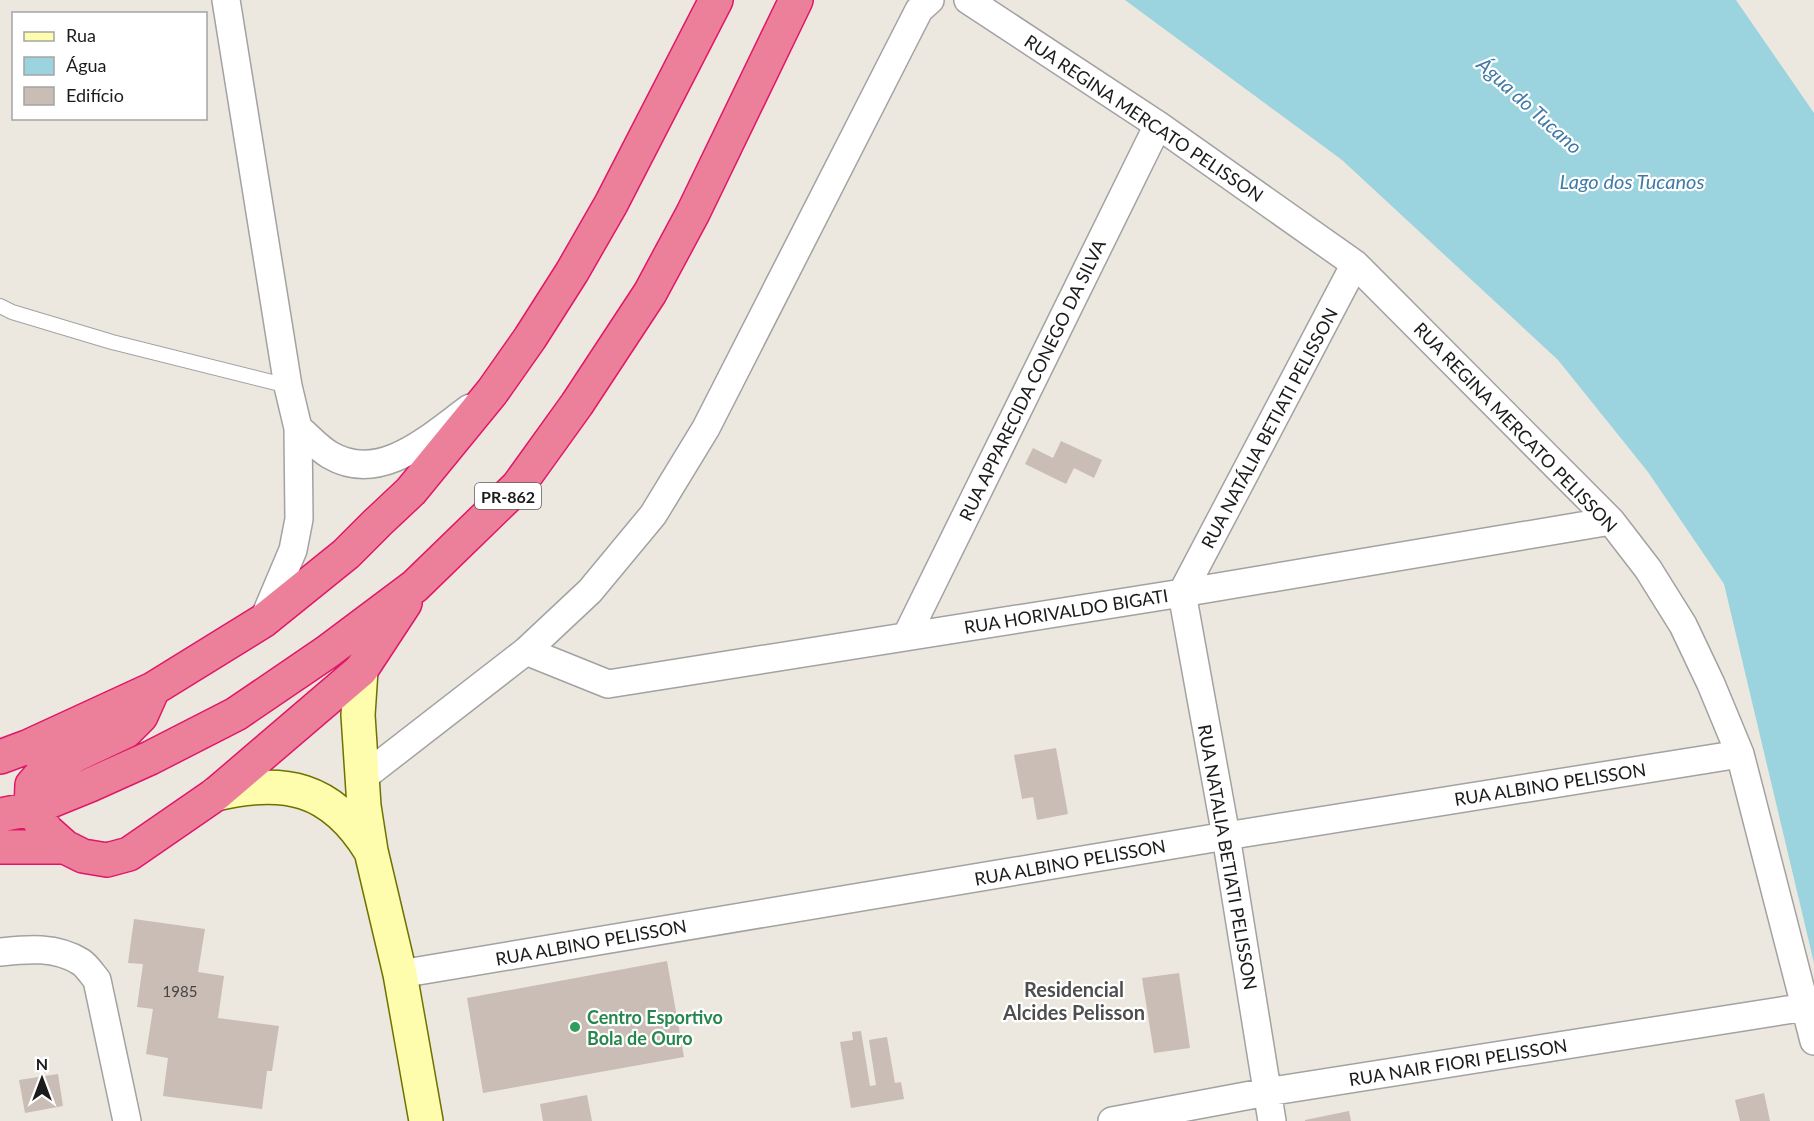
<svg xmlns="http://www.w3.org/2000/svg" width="1814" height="1121" viewBox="0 0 1814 1121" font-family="Lato,sans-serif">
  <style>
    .water { fill: #9bd4df }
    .building { fill: #c9bdb5 }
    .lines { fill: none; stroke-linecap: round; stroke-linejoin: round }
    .lane-casing { stroke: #a2a2a2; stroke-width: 16 }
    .street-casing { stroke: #a2a2a2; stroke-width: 30 }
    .secondary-casing { stroke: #6e7300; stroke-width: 36 }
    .highway-casing { stroke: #e01768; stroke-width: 36 }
    .lane { stroke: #fff; stroke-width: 14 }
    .street { stroke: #fff; stroke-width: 27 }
    .secondary { stroke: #fefdad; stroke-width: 33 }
    .highway { stroke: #ec809a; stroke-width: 33 }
    .leisure-dot { fill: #2e9e5b; stroke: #fff; stroke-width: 2 }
    .labels { text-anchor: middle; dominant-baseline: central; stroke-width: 4.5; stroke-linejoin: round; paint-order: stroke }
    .number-label { font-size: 15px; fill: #464442 }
    .shield { fill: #fff; stroke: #5f5f5f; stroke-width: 1.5 }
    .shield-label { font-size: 16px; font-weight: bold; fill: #1b1b1b }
    .street-label { font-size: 18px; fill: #1b1b1b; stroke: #fff }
    .leisure-label { font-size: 18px; font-weight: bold; fill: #27864d; stroke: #fff; text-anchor: start }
    .water-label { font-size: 20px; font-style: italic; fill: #407aa7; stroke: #fff }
    .neighbourhood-label { font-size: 20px; font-weight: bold; fill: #4e4e4e; stroke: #fff }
  </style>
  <rect width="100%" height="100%" fill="#ede8df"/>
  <path class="water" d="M1125 0H1736L1814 113V963L1724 584 1648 472 1558 360 1342 160Z"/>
  <path class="building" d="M1061 441 1102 460 1094 478 1074 468 1066 484 1025 464 1033 448 1053 458Z
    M1056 748 1068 814 1037 820 1033 797 1022 799 1014 755Z
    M134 919 205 929 198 972 224 976 218 1018 279 1026 272 1071H267L262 1109 163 1096 168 1058 146 1054 153 1009 137 1007 143 964 128 963Z
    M667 961 684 1057 483 1093 467 998Z
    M1179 973 1190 1048 1154 1053 1142 978Z
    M861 1031 870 1086 876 1085 869 1040 887 1037 895 1083 901 1082 904 1099 851 1108 840 1042 853 1040 852 1032Z
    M58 1074 63 1106 25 1113 19 1080Z
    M1764 1093 1770 1121H1740L1735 1100Z
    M587 1095 592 1121H543L540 1104Z
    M1349 1111 1351 1121H1305V1120Z"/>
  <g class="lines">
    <g class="lane-casing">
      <path id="lane" d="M0 306 12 312 112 342 288 386"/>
    </g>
    <g class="street-casing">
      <path id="street" d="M226 0 288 386 298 428 299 519 293 550 263 621
        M968 0 1158 125 1355 264 1611 521 1648 569 1683 625 1711 684 1740 754 1814 1041
        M298 428C308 436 318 448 330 455 381 485 431 436 470 408
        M907 635 1158 125
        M526 651 608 684 1182 593 1611 521
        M361 779 526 651 590 591 653 515 706 428 919 10 930 0
        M0 952C27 949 56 946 81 962 87 966 92 974 97 980L127 1121
        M400 974 1226 836 1740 754
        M1112 1121 1267 1092 1806 1007
        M1272 1121 1226 836 1182 593 1355 264"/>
    </g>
    <g class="secondary-casing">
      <path id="secondary" d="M361 670 358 715 364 806 371 851 400 974 426 1121
        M216 794C284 778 331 787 370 850"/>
    </g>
    <g class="highway-casing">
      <path id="highway" d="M153 689 141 716 126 731 46 769 32 785 31 809 47 831 65 847 83 856 107 860 129 854 216 794 361 670 405 603
        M0 757 27 747 153 689 263 621 346 554 377 523 411 491 492 392 530 338 572 272 611 204 716 0
        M0 815 31 809 90 785 150 758 236 714 327 652 415 586 518 486 577 404 650 293 693 213 796 0
        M0 847H65"/>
    </g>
    <use href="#lane" class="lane"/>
    <use href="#street" class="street"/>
    <use href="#secondary" class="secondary"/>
    <use href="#highway" class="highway"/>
  </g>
  <circle class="leisure-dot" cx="575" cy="1027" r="6"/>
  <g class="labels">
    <g class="number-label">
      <text x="180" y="991">1985</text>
    </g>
    <rect class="shield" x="475" y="483" width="66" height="26" rx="4.5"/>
    <g class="shield-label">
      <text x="508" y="496">PR-862</text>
    </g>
    <g class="street-label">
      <text transform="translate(1144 118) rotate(34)">RUA REGINA MERCATO PELISSON</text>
      <text transform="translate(1032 380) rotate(-64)">RUA APPARECIDA CONEGO DA SILVA</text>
      <text transform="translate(1516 427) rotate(46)">RUA REGINA MERCATO PELISSON</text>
      <text transform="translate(1269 428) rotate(-62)">RUA NATÁLIA BETIATI PELISSON</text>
      <text transform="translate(1066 611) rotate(-9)">RUA HORIVALDO BIGATI</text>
      <text transform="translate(1550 784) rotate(-9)">RUA ALBINO PELISSON</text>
      <text transform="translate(1228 857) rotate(80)">RUA NATALIA BETIATI PELISSON</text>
      <text transform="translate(1070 862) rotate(-10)">RUA ALBINO PELISSON</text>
      <text transform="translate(591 942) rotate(-10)">RUA ALBINO PELISSON</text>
      <text transform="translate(1458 1062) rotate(-9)">RUA NAIR FIORI PELISSON</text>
    </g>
    <g class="leisure-label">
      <text x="587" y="1017">Centro Esportivo<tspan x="587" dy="21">Bola de Ouro</tspan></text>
    </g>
    <g class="water-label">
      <text transform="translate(1530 105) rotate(42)">Água do Tucano</text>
      <text x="1632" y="181">Lago dos Tucanos</text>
    </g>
    <g class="neighbourhood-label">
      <text x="1074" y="989">Residencial<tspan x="1074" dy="23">Alcides Pelisson</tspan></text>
    </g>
  </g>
  <rect x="12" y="12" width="195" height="108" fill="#ffffff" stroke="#a4a4a4" stroke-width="1.5"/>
  <rect x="24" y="32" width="30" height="9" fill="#fefdad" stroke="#a4a4a4" stroke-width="1.5"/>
  <text x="66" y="42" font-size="18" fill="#1b1b1b">Rua</text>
  <rect x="24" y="57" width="30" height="18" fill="#9bd4df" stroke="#a4a4a4" stroke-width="1.5"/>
  <text x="66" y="72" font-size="18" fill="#1b1b1b">Água</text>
  <rect x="24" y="87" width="30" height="18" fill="#c9bdb5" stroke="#a4a4a4" stroke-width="1.5"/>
  <text x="66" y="102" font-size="18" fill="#1b1b1b">Edifício</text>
  <g transform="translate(42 1079)" stroke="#ffffff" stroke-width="4.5" paint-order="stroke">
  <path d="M0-4.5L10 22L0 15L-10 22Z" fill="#1b1b1b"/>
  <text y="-9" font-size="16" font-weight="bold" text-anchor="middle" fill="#1b1b1b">N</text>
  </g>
</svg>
